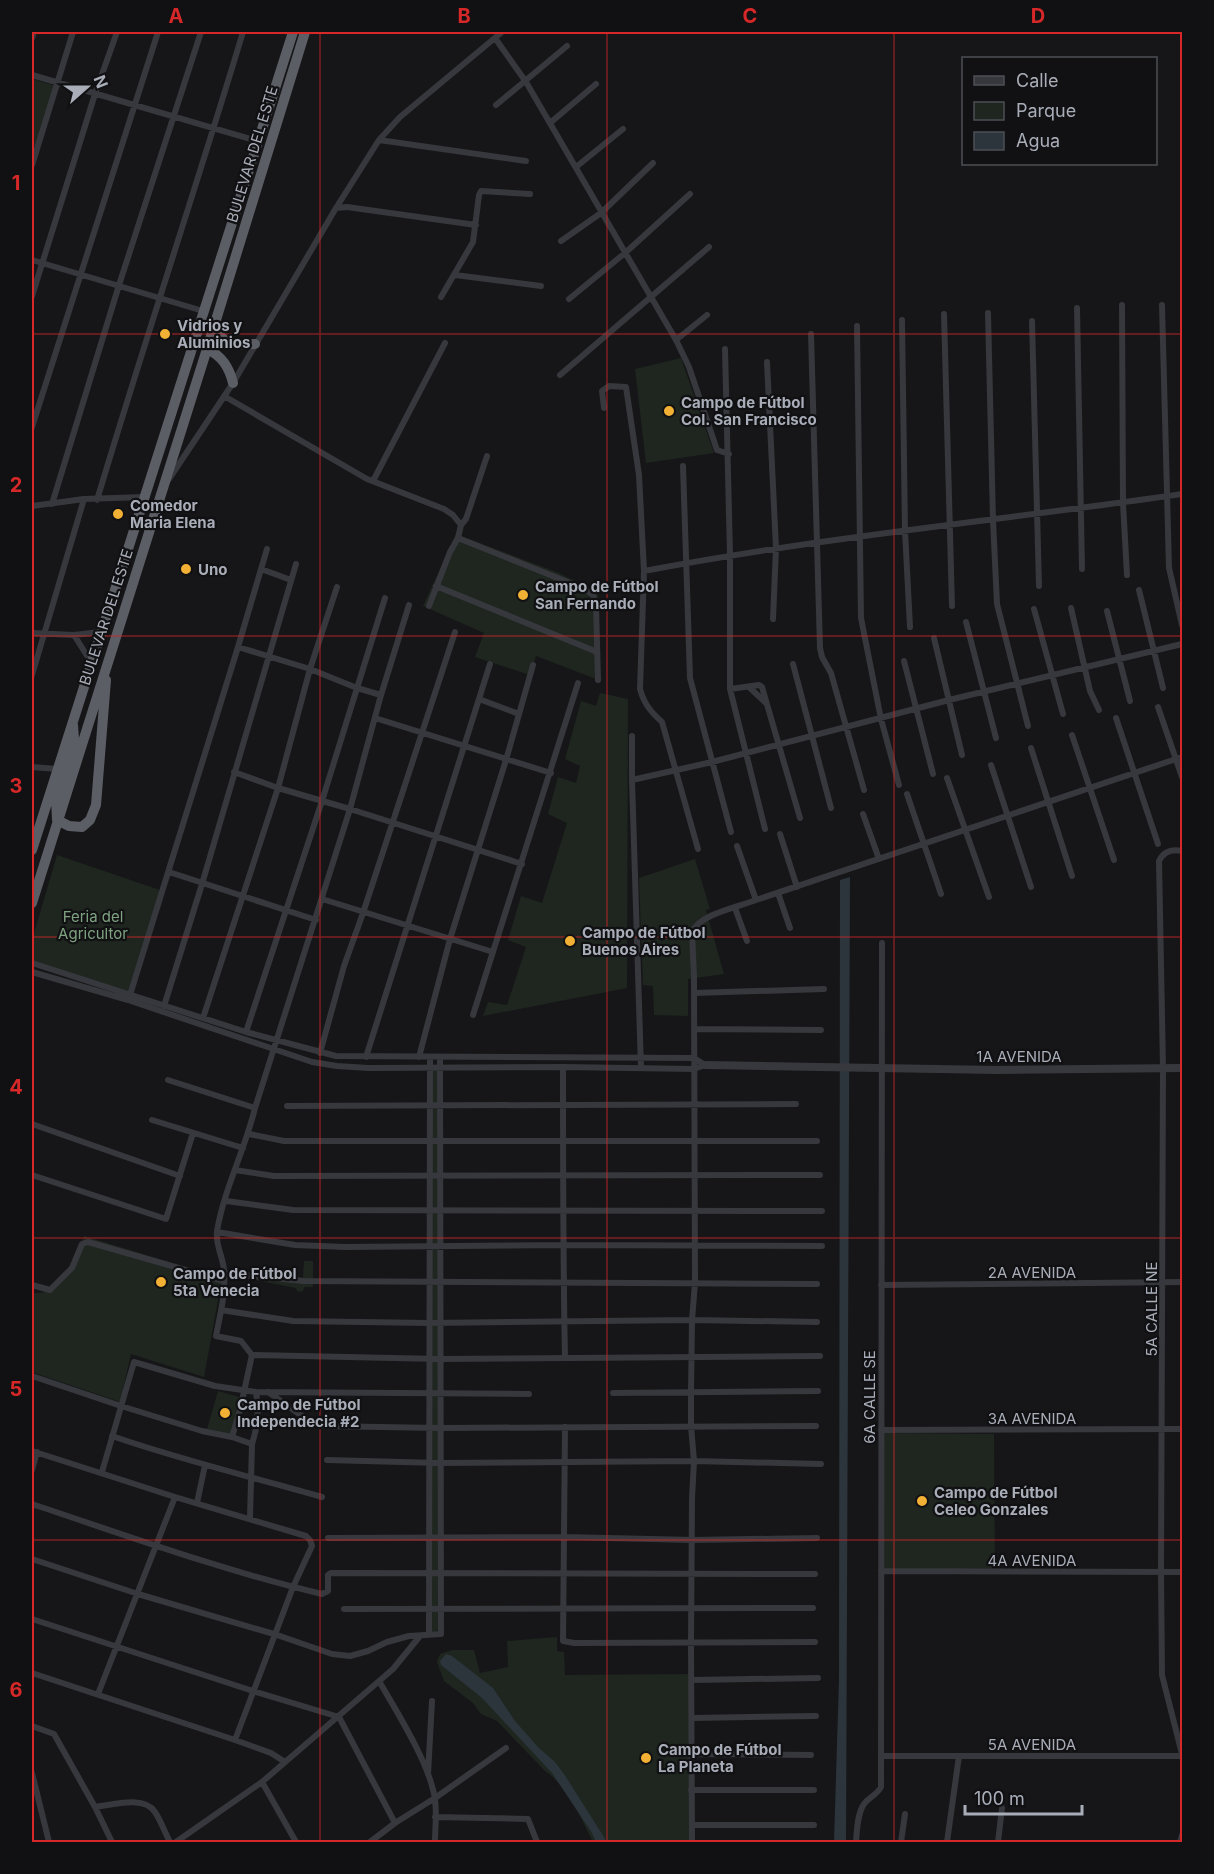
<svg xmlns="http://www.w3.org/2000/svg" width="1214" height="1874" viewBox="0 0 1214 1874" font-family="Inter,sans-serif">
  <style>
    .green { fill: #1e261f }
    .water { fill: #2c353c }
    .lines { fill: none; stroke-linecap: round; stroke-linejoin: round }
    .minor { stroke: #37383d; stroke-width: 6 }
    .tertiary { stroke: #37383d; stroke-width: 8 }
    .trunk { stroke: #5b5e65; stroke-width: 10 }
    .grid { fill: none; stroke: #d62828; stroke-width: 1.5; stroke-opacity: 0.55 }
    .poi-dot { fill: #f2b134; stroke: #111113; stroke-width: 2 }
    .labels { text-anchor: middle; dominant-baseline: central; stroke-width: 4.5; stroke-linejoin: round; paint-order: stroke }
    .street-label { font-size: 15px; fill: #a8adb8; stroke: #111113 }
    .poi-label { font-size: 15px; font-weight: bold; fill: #a8adb8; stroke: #111113; text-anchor: start }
    .park-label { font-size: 15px; fill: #7fa381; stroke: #111113 }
    .neatline { fill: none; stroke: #d62828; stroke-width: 2 }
    .grid-label { font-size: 20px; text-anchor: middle; font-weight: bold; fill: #d62828 }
  </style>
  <rect width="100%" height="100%" fill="#161618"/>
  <path class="green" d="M32 79 56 86 37 147 32 145Z
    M681 358 714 453 646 463 635 369Z
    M456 534 559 573 598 593 596 679 536 656 530 675 475 657 484 633 423 606Z
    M600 693 628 699 627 988 483 1016 488 1002 507 1005 526 947 508 940 521 896 542 903 567 823 548 814 558 777 576 783 580 766 565 759 581 701 596 706Z
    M57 855 160 890 128 991 32 961V940Z
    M695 859 710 909 706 910 724 974 688 979V1016L654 1015 653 986 643 985 639 878Z
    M439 1068V1630L431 1632V1069Z
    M84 1236 222 1278 204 1377 131 1354 120 1402 32 1372V1293C59 1297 77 1258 84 1236Z
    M304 1261H313V1287H305L302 1292 297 1291 296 1288 250 1279 252 1267 303 1278Z
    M218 1391 243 1398 231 1435 207 1429Z
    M881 1433 994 1434 995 1568 881 1570Z
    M557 1637V1651L564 1652 565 1675 690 1674 689 1842H593C581 1819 568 1786 545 1771L497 1721 481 1714 473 1703 444 1681 437 1662 440 1654 452 1650H474L480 1673 508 1667 507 1641Z"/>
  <path class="water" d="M850 877 846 1842H834L839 1679 840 880Z
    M446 1654 452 1656 493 1688 515 1721 538 1747 555 1762 564 1774 604 1837 606 1842H596L592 1833 552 1773 482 1698 441 1665 440 1661Z"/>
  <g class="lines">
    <path class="minor" d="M32 38 34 32
      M495 38 526 82 676 340 689 367 717 450 729 454
      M32 75 257 141
      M496 105 567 46
      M550 123 596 84
      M379 140 526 161
      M32 165 73 32
      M576 167 623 129
      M336 208 347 207 476 225
      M561 241 601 213 653 163
      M32 260 203 311
      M455 275 541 286
      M32 296 95 94 117 32
      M441 297 473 242 479 195 481 191 530 194
      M569 299 625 253 690 194
      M1122 305 1123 503 1127 575
      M1162 305 1169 568 1182 625
      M1077 308 1082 569
      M988 313 993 520 997 604 1028 726
      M944 314 952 606
      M902 320 905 531 910 627
      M1032 321 1039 586
      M857 326 861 618 881 719 899 785
      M811 334 820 648 822 657 831 673 864 790
      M676 340 707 315
      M725 349 730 555V689L765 829
      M767 362 776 548 773 619
      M560 375 709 247
      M224 396 367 479 444 509 453 515 461 525 458 538 450 552 429 606
      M604 408 602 391 609 386 626 387 639 475 644 571 640 689C644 704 651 712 662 722L698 849
      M32 427 158 32
      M683 466 690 678 731 832
      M169 479 233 383 336 208 379 140 400 117 502 32
      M373 481 445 343
      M97 500C144 343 196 188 243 32
      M52 504 119 285 201 32
      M32 506 84 499 144 497
      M461 525 466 519 487 456
      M458 538 585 589 593 595 596 605 598 680
      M261 569 291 580
      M644 571C822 537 1003 520 1182 494
      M436 586 597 652
      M1139 590 1163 688
      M1071 608 1090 691 1099 710
      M1034 609 1063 714
      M1107 611 1130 701
      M966 622 996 738
      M32 633 74 635 100 632
      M74 635 91 662
      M934 638 962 755
      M238 647 310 669 357 688 381 695
      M904 661 933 774
      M793 664 831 808
      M32 675 84 499
      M749 687 766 703
      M730 689 759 685 762 687 800 818
      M479 699 519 714
      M1158 707 1182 777
      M375 718 551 773
      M1116 718 1158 844
      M1072 735 1114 860
      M1031 748 1072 876
      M991 765 1031 887
      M32 767 57 769
      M234 772 278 788 350 809 522 864
      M947 778 989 897
      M632 780V736
      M907 794 941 894
      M863 814 879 859
      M780 834 797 887
      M737 846 756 900
      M1182 851C1172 849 1164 851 1159 861L1163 1068 1161 1572 1162 1675 1182 1754
      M169 872 316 920
      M778 893 790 928
      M322 899 493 952
      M735 908 747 941
      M32 963 246 1032 336 1056 694 1058 705 1065
      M32 972 128 1000 312 1062 337 1066 368 1068 563 1067 694 1069 705 1065
      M694 993 824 989
      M129 998 238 647 267 549
      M164 1006 202 884 296 564
      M473 1015 578 683
      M203 1018 278 788 310 669 337 587
      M694 1029 821 1030
      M246 1032 322 801 385 598
      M320 1053 344 966 363 913 455 632
      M366 1057 490 664
      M419 1057 450 939 506 760 533 665
      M563 1067C563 1164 563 1261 565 1358
      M641 1068 632 780 712 762 949 700 1182 644
      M168 1080 255 1108
      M287 1106 796 1104
      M152 1120 243 1148
      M32 1124 180 1176
      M249 1134 284 1141H817
      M235 1170 274 1176 820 1175
      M32 1175 166 1219 193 1133
      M226 1201 293 1210 822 1211
      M217 1232 295 1245 345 1247 562 1245 822 1246
      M224 1273 303 1281 817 1284
      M32 1285 50 1290 72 1268 82 1244 88 1242 224 1281
      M881 1285 1182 1282
      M221 1310 293 1321 429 1323 692 1320 817 1322
      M252 1355 440 1359 820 1356
      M32 1376 121 1406 202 1431 232 1437 240 1410 252 1355 241 1341 216 1336C220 1315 226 1293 224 1272 224 1258 215 1246 217 1231 224 1189 245 1150 255 1108L350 809 381 695 409 605
      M268 1392 305 1418
      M613 1393 818 1391
      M322 1426 439 1428 816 1426
      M565 1427 563 1641 574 1643 815 1642
      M881 1430 1182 1429
      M112 1436C181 1460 252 1477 322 1497
      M232 1437 252 1444 250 1518
      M252 1444C258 1425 259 1411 256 1392
      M32 1451 175 1497 306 1536 310 1540 312 1546 293 1587 235 1740
      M327 1460 439 1463 694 1461 821 1464
      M32 1470 37 1452
      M102 1472 134 1362 215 1386 256 1392 529 1394
      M197 1503 205 1465
      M32 1504C128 1536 224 1571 322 1594L328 1591V1575L331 1573 815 1574
      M328 1538 565 1537 693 1540 817 1538
      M32 1559 138 1594 277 1635 332 1654 350 1656 368 1651 387 1642 409 1636 441 1634 440 1057
      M881 1571 1182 1572
      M344 1609 813 1608
      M32 1619 253 1691 339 1717 395 1823
      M429 1633 430 1057
      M32 1673 235 1740 271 1753 285 1762
      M692 1680 818 1678
      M379 1681C397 1712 431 1766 435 1800 437 1814 435 1829 435 1842
      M98 1694 175 1497
      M692 1718 816 1716
      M32 1726 54 1734 95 1807 112 1842
      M692 1754 811 1755
      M881 1756H1182
      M32 1773 49 1842
      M428 1774 432 1701
      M262 1782 296 1842
      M691 1790H814
      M95 1807C112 1805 144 1795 155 1812 161 1821 165 1833 170 1842
      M435 1817 528 1819 537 1842
      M692 1825H814
      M176 1842 262 1782 393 1669 420 1636
      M370 1842 395 1823 435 1798 506 1748
      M692 1842 691 1643 692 1498 694 1461 691 1426V1392L692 1320 695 1283 694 977 692 932C700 914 738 907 756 900L1182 757
      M856 1842C857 1831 857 1814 864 1804 869 1797 877 1795 881 1787L882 943
      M901 1842 905 1814
      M947 1842 959 1756
      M998 1842 1002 1808
      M1180 1842 1182 1835"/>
    <path class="tertiary" d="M705 1065 995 1070 1182 1068"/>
    <path class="trunk" d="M214 324C224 348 233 344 255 344
      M207 349C222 356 229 367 233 383
      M73 725 74 739 56 799 57 820 69 826 82 827 90 820 96 805 106 680
      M32 850 293 32
      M32 903 207 349 305 32"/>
  </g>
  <path class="grid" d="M320 32V1842M607 32V1842M894 32V1842M32 334H1182M32 636H1182M32 937H1182M32 1238H1182M32 1540H1182"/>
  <g class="poi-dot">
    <circle cx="165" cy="334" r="6"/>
    <circle cx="669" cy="411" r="6"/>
    <circle cx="118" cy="514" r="6"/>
    <circle cx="186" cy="569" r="6"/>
    <circle cx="523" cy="595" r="6"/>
    <circle cx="570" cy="941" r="6"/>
    <circle cx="161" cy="1282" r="6"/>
    <circle cx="225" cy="1413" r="6"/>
    <circle cx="922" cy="1501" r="6"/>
    <circle cx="646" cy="1758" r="6"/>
  </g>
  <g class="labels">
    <g class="street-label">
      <text transform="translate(252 154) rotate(-73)">BULEVAR DEL ESTE</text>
      <text transform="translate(106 617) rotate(-72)">BULEVAR DEL ESTE</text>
      <text x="1019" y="1056">1A AVENIDA</text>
      <text x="1032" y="1272">2A AVENIDA</text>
      <text transform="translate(1151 1309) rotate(-90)">5A CALLE NE</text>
      <text transform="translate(869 1397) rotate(-90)">6A CALLE SE</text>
      <text x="1032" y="1418">3A AVENIDA</text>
      <text x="1032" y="1560">4A AVENIDA</text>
      <text x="1032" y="1744">5A AVENIDA</text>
    </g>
    <g class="poi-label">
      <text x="177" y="325">Vidrios y<tspan x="177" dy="17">Aluminios</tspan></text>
      <text x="681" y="402">Campo de Fútbol<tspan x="681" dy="17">Col. San Francisco</tspan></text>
      <text x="130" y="505">Comedor<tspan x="130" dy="17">Maria Elena</tspan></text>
      <text x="198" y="569">Uno</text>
      <text x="535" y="586">Campo de Fútbol<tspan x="535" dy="17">San Fernando</tspan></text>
      <text x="582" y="932">Campo de Fútbol<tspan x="582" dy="17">Buenos Aires</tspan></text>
      <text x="173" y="1273">Campo de Fútbol<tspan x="173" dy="17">5ta Venecia</tspan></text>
      <text x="237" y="1404">Campo de Fútbol<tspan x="237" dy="17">Independecia #2</tspan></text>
      <text x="934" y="1492">Campo de Fútbol<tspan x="934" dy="17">Celeo Gonzales</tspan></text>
      <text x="658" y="1749">Campo de Fútbol<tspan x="658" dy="17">La Planeta</tspan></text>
    </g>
    <g class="park-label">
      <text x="93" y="916">Feria del<tspan x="93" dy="17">Agricultor</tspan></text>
    </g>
  </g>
  <rect width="1214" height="1874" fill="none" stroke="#111113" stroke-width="66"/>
  <rect x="962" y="57" width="195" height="108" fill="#111113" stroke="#4d4f55" stroke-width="1.5"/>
  <rect x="974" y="76" width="30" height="9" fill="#37383d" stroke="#4d4f55" stroke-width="1.5"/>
  <text x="1016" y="87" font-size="18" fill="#a8adb8">Calle</text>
  <rect x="974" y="102" width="30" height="18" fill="#1e261f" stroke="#4d4f55" stroke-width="1.5"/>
  <text x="1016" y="117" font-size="18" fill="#a8adb8">Parque</text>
  <rect x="974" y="132" width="30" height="18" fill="#2c353c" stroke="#4d4f55" stroke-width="1.5"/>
  <text x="1016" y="147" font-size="18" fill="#a8adb8">Agua</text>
  <g transform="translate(87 87) rotate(69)" stroke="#111113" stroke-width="4.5" paint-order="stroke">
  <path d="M0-4.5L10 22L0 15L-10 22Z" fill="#a8adb8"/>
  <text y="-9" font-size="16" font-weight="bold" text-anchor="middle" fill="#a8adb8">N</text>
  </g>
  <path d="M965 1805v9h117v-9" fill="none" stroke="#a8adb8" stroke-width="3"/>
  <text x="974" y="1805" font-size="18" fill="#a8adb8" stroke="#111113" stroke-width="4.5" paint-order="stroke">100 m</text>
  <rect x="33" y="33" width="1148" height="1808" class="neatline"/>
  <g class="grid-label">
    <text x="176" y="23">A</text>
    <text x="464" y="23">B</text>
    <text x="750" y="23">C</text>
    <text x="1038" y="23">D</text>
    <text x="16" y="190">1</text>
    <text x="16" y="492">2</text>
    <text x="16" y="793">3</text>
    <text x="16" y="1094">4</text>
    <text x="16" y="1396">5</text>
    <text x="16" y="1697">6</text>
  </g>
</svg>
